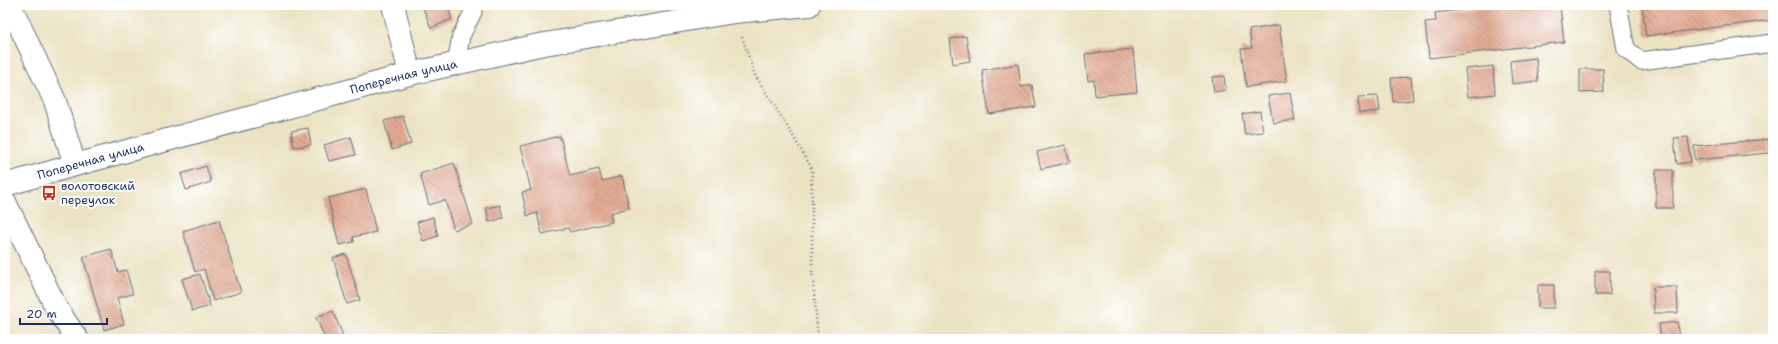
<svg xmlns="http://www.w3.org/2000/svg" width="1778" height="344" viewBox="0 0 1778 344" font-family="'Shantell Sans',sans-serif">
  <style>
    .building { fill: url(#building-back-hatch) }
    .lines { fill: none; stroke-linecap: round; stroke-linejoin: round }
    .lane-casing { stroke: #646e81; stroke-width: 19 }
    .street-casing { stroke: #646e81; stroke-width: 24 }
    .secondary-casing { stroke: #646e81; stroke-width: 24 }
    .path { stroke: #646e81; stroke-width: 2.5; stroke-dasharray: 1 3; stroke-linecap: butt }
    .lane { stroke: #fff; stroke-width: 17 }
    .street { stroke: #fff; stroke-width: 22 }
    .secondary { stroke: #fff; stroke-width: 22 }
    .labels { text-anchor: middle; dominant-baseline: central; stroke-width: 4; stroke-linejoin: round; paint-order: stroke }
    .street-label { font-size: 12px; fill: #1b2f5e; stroke: #fff }
    .poi-label { font-size: 12px; fill: #1b2f5e; stroke: #fff; text-anchor: start }
  </style>
  <defs>
    <pattern id="building-back-hatch" width="6" height="6" patternUnits="userSpaceOnUse"><rect width="6" height="6" fill="#e2aa93"/><path d="M-1 5l2 2M0 0l6 6M5-1l2 2" fill="none" stroke="#b68b7b"/></pattern>
  </defs>
  <rect width="100%" height="100%" fill="#fff"/>
  <filter id="ink" filterUnits="userSpaceOnUse"><feTurbulence type="fractalNoise" baseFrequency=".025" numOctaves="2"/><feDisplacementMap in="SourceGraphic" scale="8" xChannelSelector="R" yChannelSelector="G"/><feConvolveMatrix kernelMatrix="1 2 1 2 8 2 1 2 1" color-interpolation-filters="sRGB"/></filter>
  <filter id="wash" filterUnits="userSpaceOnUse"><feTurbulence type="fractalNoise" baseFrequency=".012" numOctaves="4" result="noise"/><feDisplacementMap in="SourceGraphic" scale="16" xChannelSelector="R" yChannelSelector="G"/><feGaussianBlur stdDeviation="0.9" result="paint"/><feColorMatrix in="noise" values="0 0 0 0 0 0 0 0 0 0 0 0 0 0 0 0 0 1.4 0 .05"/><feComposite in="paint" operator="in"/></filter>
  <g filter="url(#wash)">
    <rect width="100%" height="100%" fill="#ebe3c2"/>
    <g id="blocks">
      <path class="building" d="M422 5H447L452 19 431 28Z
        M1499 5H1560L1564 42 1429 58 1425 22 1436 21 1435 13Z
        M1642 5H1773V20L1646 36Z
        M1279 25 1287 81 1246 87 1241 49 1252 48 1249 30Z
        M966 36 970 61 953 64 950 39Z
        M1133 49 1137 92 1095 96 1094 80 1088 81 1085 54Z
        M1536 58 1538 81 1512 84 1510 61Z
        M1018 64 1021 87 1032 85 1036 107 989 114 982 70Z
        M1493 66 1495 94 1468 97 1465 69Z
        M1580 69H1603L1604 92 1580 93Z
        M1224 76 1226 90 1214 92 1212 77Z
        M1411 77 1413 100 1393 102 1391 78Z
        M1290 93 1295 120 1273 123 1268 96Z
        M1378 96 1380 111 1359 113 1358 97Z
        M1260 111 1263 132 1245 134 1242 114Z
        M403 116 411 144 392 150 384 121Z
        M308 128 311 145 294 147 291 131Z
        M560 136 570 176 599 169 602 181 622 176 629 208 610 213 612 222 570 232 568 228 542 234 537 213 527 216 522 192 531 190 520 146Z
        M351 137 356 155 329 161 324 145Z
        M1688 137 1691 162 1677 164 1674 138Z
        M1768 139 1769 153 1695 160 1694 146Z
        M1065 145 1070 162 1041 169 1037 152Z
        M454 163 473 224 454 230 445 200 429 205 420 174Z
        M206 166 211 182 186 190 181 174Z
        M1656 170H1673V208H1656Z
        M366 189 376 232 353 237 354 242 339 245 328 198Z
        M500 205 503 218 489 222 486 208Z
        M433 217 438 236 423 241 417 222Z
        M219 220 241 292 213 301 204 269 195 272 183 231Z
        M111 249 118 272 126 270 133 294 117 298 124 324 104 330 83 257Z
        M346 254 360 300 347 304 333 258Z
        M1595 271H1610V295H1595Z
        M200 274 210 306 192 311 182 279Z
        M1538 285H1554V308H1538Z
        M1653 287H1677L1678 313H1654Z
        M333 311 343 336 336 339H325L316 317Z
        M1677 322 1679 339H1661L1659 324Z"/>
    </g>
  </g>
  <g filter="url(#ink)">
    <use href="#blocks" fill-opacity="0" stroke="#646e81" stroke-width="1"/>
    <g class="lines">
      <g class="lane-casing">
        <path id="lane" d="M1618 5 1626 49 1641 61 1773 43
          M456 64 461 36 473 12 471 5"/>
      </g>
      <g class="street-casing">
        <path id="street" d="M10 5 55 101 75 165
          M393 5 410 74
          M5 202 57 309 77 339"/>
      </g>
      <g class="secondary-casing">
        <g id="secondary">
          <path id="s1" d="M5 185 75 165 410 74 539 45 734 12 809 5"/>
        </g>
      </g>
      <path class="path" d="M742 37 755 75 789 129 812 169V269L818 339"/>
      <use href="#lane" class="lane"/>
      <use href="#street" class="street"/>
      <use href="#secondary" class="secondary"/>
    </g>
  </g>
  <defs>
    <g id="bus-bare" transform="scale(1.2)"><path d="M-5-6H5V4H4V6H2V4H-2V6H-4V4H-5ZM-3.5-4V0h7V-4ZM-3.5 1.2v1.5H-2V1.2ZM2 1.2v1.5H3.5V1.2Z" fill="#c8321e" stroke="#fff" stroke-width="2.5" paint-order="stroke"/></g>
  </defs>
  <g fill-rule="evenodd">
    <use href="#bus-bare" x="49" y="193"/>
  </g>
  <g class="labels">
    <g class="street-label">
      <text stroke="none"><textPath href="#s1" startOffset="413">Поперечная улица</textPath></text>
      <text stroke="none"><textPath href="#s1" startOffset="89">Поперечная улица</textPath></text>
    </g>
    <g class="poi-label">
      <text x="61" y="186">волотовский<tspan x="61" dy="14">переулок</tspan></text>
    </g>
  </g>
  <rect width="1778" height="344" fill="none" stroke="#fff" stroke-width="20"/>
  <path d="M20 318v6h87v-6" fill="none" stroke="#1b2f5e" stroke-width="2"/>
  <text x="26" y="318" font-size="12" fill="#1b2f5e" stroke="#ffffff" stroke-width="3" paint-order="stroke">20 m</text>
</svg>
